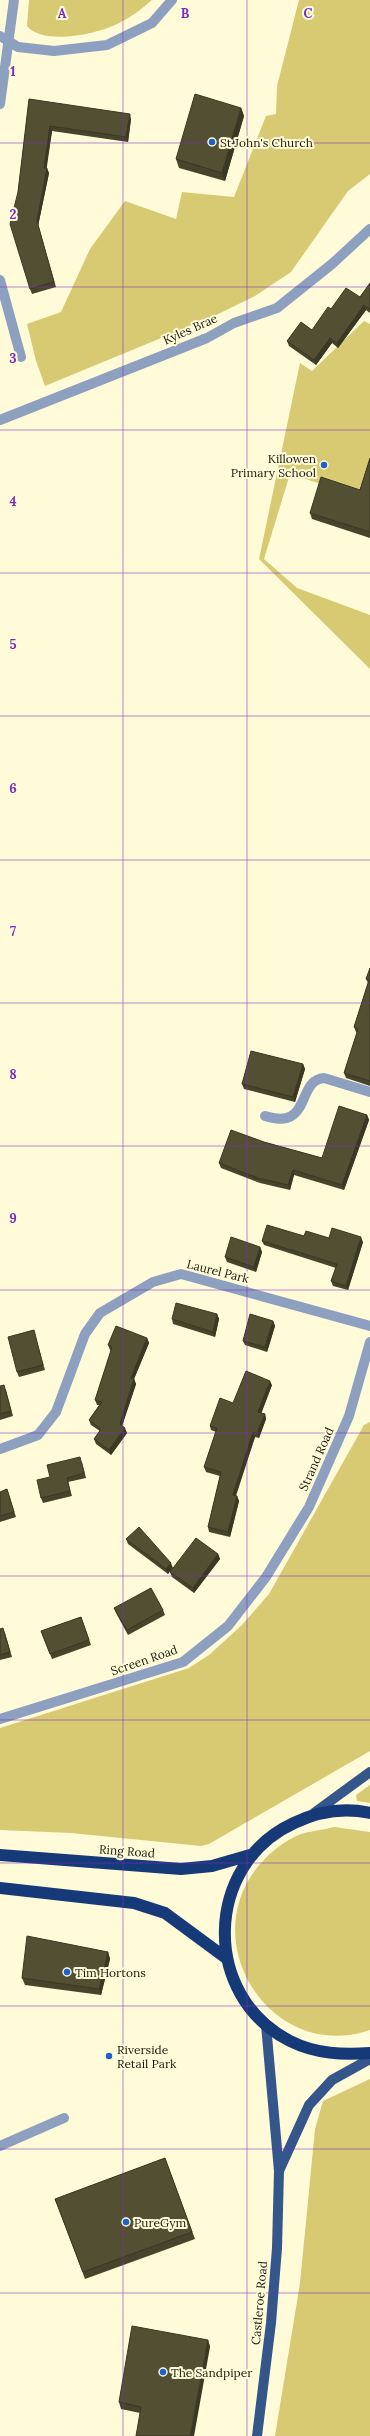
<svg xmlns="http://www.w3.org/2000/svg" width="370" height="2436" viewBox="0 0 370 2436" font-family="Lora,serif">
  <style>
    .green { fill: #d7ca72 }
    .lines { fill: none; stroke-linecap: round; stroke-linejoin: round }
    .street { stroke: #8da0bf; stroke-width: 10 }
    .primary { stroke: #35568b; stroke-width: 10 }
    .highway { stroke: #153a77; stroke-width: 12 }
    .wall { fill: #47442b }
    .shaded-wall { fill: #3a3723 }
    .building { fill: #534f32; stroke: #3a3723 }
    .grid { fill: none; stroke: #7b2cbf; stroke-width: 1; stroke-opacity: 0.55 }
    .poi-dot { fill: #1c62cd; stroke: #fffbd9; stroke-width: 1.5 }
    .labels { text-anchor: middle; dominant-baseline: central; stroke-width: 4; stroke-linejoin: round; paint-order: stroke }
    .poi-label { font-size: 12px; fill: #1a180c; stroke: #fffbd9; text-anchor: start }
    .street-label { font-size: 12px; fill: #1a180c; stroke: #fffbd9 }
    .grid-label { font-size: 13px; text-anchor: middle; font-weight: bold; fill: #7b2cbf; stroke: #fffbd9; stroke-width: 4; stroke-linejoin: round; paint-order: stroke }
  </style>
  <rect width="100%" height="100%" fill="#fffbd9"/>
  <path class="green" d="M29 0H152C142 9 131 17 119 23 99 34 43 46 27 26Z
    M299 0H370V174L348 191 291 272 255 296 212 317 45 386 36 361 27 324 61 312 90 249 125 201 176 219 182 192 234 197 266 116 276 114 277 86Z
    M364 321 370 324V473L362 497 290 474 264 559 297 588 370 615V669L259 559 300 363 312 371Z
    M370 1422V1751L209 1844 201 1846 71 1833 0 1830V1728L189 1668 209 1655 242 1625 269 1594 364 1425Z
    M370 1785V1803L357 1801 356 1795Z
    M334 1827 370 1832V2030C272 2064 193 1942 260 1864 271 1852 285 1840 301 1834 311 1831 323 1830 334 1827Z
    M370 2079V2436H275L300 2283 315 2129 323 2101Z"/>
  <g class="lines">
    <path class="street" d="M0 36 18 47 54 51 107 45 152 23 172 0
      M0 104 14 0
      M0 280 21 357
      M0 420 207 338 234 323 277 308 332 264 370 229
      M265 1116C312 1131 296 1080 324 1078L370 1092
      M0 1449 38 1435 56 1412 85 1334 100 1313 153 1282 181 1274 370 1326
      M0 1719 183 1662 228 1626 266 1577 309 1507 349 1416 370 1342
      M0 2146 64 2118"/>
    <path class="primary" d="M314 1813 370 1772
      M279 2171 309 2105 332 2080 370 2059
      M257 2436 271 2323 277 2248 279 2171 266 2025"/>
    <path class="highway" d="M370 1813C343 1807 319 1811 294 1823 204 1864 201 1996 290 2041 316 2054 343 2055 370 2053
      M0 1855 181 1869 212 1866 250 1855
      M0 1888 134 1903 165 1913 226 1958"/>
  </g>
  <path class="wall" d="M29 99 131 119 128 142 52 131 46 168 49 173 38 226 56 287 32 294 30 289 18 192Z
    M241 108 244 116 225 181 179 168 176 159Z
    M370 283V313L366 310 338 348 332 343 316 365 289 346 287 341 312 330 331 309 360 297Z
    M370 458V538L312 519 310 513 360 490Z
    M370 968V1086L346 1078 344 1073 357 1033 356 1032 354 1027 368 983 366 979Z
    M303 1064 305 1069 295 1102 244 1089 242 1084Z
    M367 1115 369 1120 344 1190 294 1175 290 1190 260 1183 221 1168 219 1163 264 1142 322 1158Z
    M304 1236 329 1238 363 1242 348 1290 333 1286 331 1281 336 1268 264 1245 262 1241Z
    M260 1247 262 1252 256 1272 227 1262 225 1257Z
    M217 1314 219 1319 215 1337 173 1324 172 1319Z
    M273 1321 275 1326 267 1352 245 1345 243 1341Z
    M35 1335 45 1370 19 1377 17 1372Z
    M147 1338 149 1343 134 1379 136 1384 122 1426 127 1433 111 1455 96 1444 94 1439 100 1431 91 1425 89 1420 99 1405H97L95 1400 111 1351 110 1350 108 1345Z
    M272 1385 261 1413 265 1414 266 1419 259 1438 255 1437 236 1496H237L239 1501 230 1537 209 1532 208 1527 220 1476 206 1472 204 1467 216 1432 211 1430 210 1426 233 1403Z
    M0 1386 6 1390 13 1416 0 1420Z
    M82 1462 86 1478 68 1482 72 1496 43 1503 41 1498 50 1477Z
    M7 1489 16 1517 0 1522V1492Z
    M126 1539 171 1563 168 1574 128 1544Z
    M218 1554 220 1559 194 1593 172 1577 170 1572Z
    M114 1608 163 1610 165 1615 128 1635 116 1613Z
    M81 1617 91 1645 52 1659 41 1631Z
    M0 1629 5 1633 12 1657 0 1660Z
    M108 1952 110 1959 101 1995 25 1985 22 1978Z
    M165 2158 195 2239 85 2279 55 2199Z
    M208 2340 210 2347 140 2413 121 2409 119 2402Z"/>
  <path class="shaded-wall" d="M241 108 244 116 225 181 222 173Z
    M130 114 131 119 128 142 126 137Z
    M50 126 52 131 46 173 44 168Z
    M47 168 49 173 38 226 56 287 37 221Z
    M364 305 366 310 338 348 337 343Z
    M330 338 332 343 316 365 314 360Z
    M303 1064 305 1069 295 1102 293 1097Z
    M367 1115 369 1120 344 1190 342 1185Z
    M293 1170 294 1175 290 1190 288 1185Z
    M361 1237 363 1242 348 1290 346 1286Z
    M260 1247 262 1252 256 1272 254 1267Z
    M217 1314 219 1319 215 1337 213 1332Z
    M273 1321 275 1326 267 1352 265 1347Z
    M147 1338 149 1343 134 1379 136 1384 121 1429 120 1424 131 1378Z
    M270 1381 272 1385 260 1417 258 1412Z
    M265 1414 266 1419 259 1438 257 1433Z
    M125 1428 127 1433 111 1455 109 1450Z
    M253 1432 255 1437 234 1500 233 1495Z
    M237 1496 239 1501 230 1537 228 1532Z
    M218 1554 220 1559 194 1593 193 1588Z
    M171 1563 173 1568 168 1574 166 1569Z
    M108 1952 110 1959 101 1995 99 1989Z
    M208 2340 210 2347 194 2436H190Z"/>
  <path class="building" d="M195 94 241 108 222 173 176 159Z
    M29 99 130 114 126 137 50 126 44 168H47L37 221 54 282 30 289 10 224 18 192Z
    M370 283V309L364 305 337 343 330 338 314 360 287 341 301 322 312 330 328 307 331 309 346 288 360 297Z
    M370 458V532L310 513 321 477 360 490Z
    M370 968V1081L344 1073 358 1029 354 1027 369 980 366 979Z
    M251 1051 303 1064 293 1097 242 1084Z
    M339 1106 367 1115 342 1185 293 1170 288 1185 258 1178 219 1163 231 1130 264 1142 322 1158Z
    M267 1225 304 1236 306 1231 329 1238 332 1228 361 1237 346 1286 331 1281 337 1264 262 1241Z
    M231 1237 260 1247 254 1267 225 1257Z
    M176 1303 217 1314 213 1332 172 1319Z
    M250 1314 273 1321 265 1347 243 1341Z
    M116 1326 147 1338 131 1378 134 1379 120 1424 125 1428 109 1450 94 1439 101 1429 89 1420 102 1402 95 1400 112 1347 108 1345Z
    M34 1330 43 1365 17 1372 8 1337Z
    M246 1371 270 1381 258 1412 265 1414 257 1433 253 1432 233 1495 237 1496 228 1532 208 1527 221 1472 204 1467 217 1428 210 1426 220 1398 233 1403Z
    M4 1385 11 1411 0 1414V1386Z
    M80 1457 84 1473 67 1478 70 1491 41 1498 37 1480 50 1477 47 1465Z
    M7 1489 14 1512 0 1516V1492Z
    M139 1527 171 1563 166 1569 126 1539Z
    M196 1538 218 1554 193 1588 170 1572Z
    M151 1588 163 1610 127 1630 114 1608Z
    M81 1617 89 1640 50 1654 41 1631Z
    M3 1628 10 1652 0 1655V1629Z
    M27 1936 108 1952 99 1989 22 1978Z
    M165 2158 192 2232 83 2272 55 2199Z
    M132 2326 208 2340 190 2436H136L141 2407 119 2402Z"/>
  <path class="grid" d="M123 0V2436M247 0V2436M0 143H370M0 287H370M0 430H370M0 573H370M0 716H370M0 860H370M0 1003H370M0 1146H370M0 1290H370M0 1433H370M0 1576H370M0 1720H370M0 1863H370M0 2006H370M0 2149H370M0 2293H370"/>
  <g class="poi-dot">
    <circle cx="212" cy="142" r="4"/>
    <circle cx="324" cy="465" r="4"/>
    <circle cx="67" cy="1972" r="4"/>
    <circle cx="109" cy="2056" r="4"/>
    <circle cx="126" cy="2222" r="4"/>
    <circle cx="163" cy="2372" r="4"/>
  </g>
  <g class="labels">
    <g class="poi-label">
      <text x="220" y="142">St John's Church</text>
      <text x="316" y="458" text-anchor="end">Killowen<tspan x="316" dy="14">Primary School</tspan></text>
      <text x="75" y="1972">Tim Hortons</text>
      <text x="117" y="2049">Riverside<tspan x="117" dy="14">Retail Park</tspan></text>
      <text x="134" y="2222">PureGym</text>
      <text x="171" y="2372">The Sandpiper</text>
    </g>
    <g class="street-label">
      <text transform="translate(190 329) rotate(-24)">Kyles Brae</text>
      <text transform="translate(218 1271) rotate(14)">Laurel Park</text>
      <text transform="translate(316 1459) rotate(-66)">Strand Road</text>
      <text transform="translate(144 1660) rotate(-19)">Screen Road</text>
      <text transform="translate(127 1851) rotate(4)">Ring Road</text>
      <text transform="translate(259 2303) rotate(-85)">Castleroe Road</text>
    </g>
  </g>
  <g class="grid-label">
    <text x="62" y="18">A</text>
    <text x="185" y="18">B</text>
    <text x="308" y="18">C</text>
    <text x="13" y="76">1</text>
    <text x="13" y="219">2</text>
    <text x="13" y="363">3</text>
    <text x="13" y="506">4</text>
    <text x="13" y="649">5</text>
    <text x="13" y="793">6</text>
    <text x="13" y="936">7</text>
    <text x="13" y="1079">8</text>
    <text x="13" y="1223">9</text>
  </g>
</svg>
